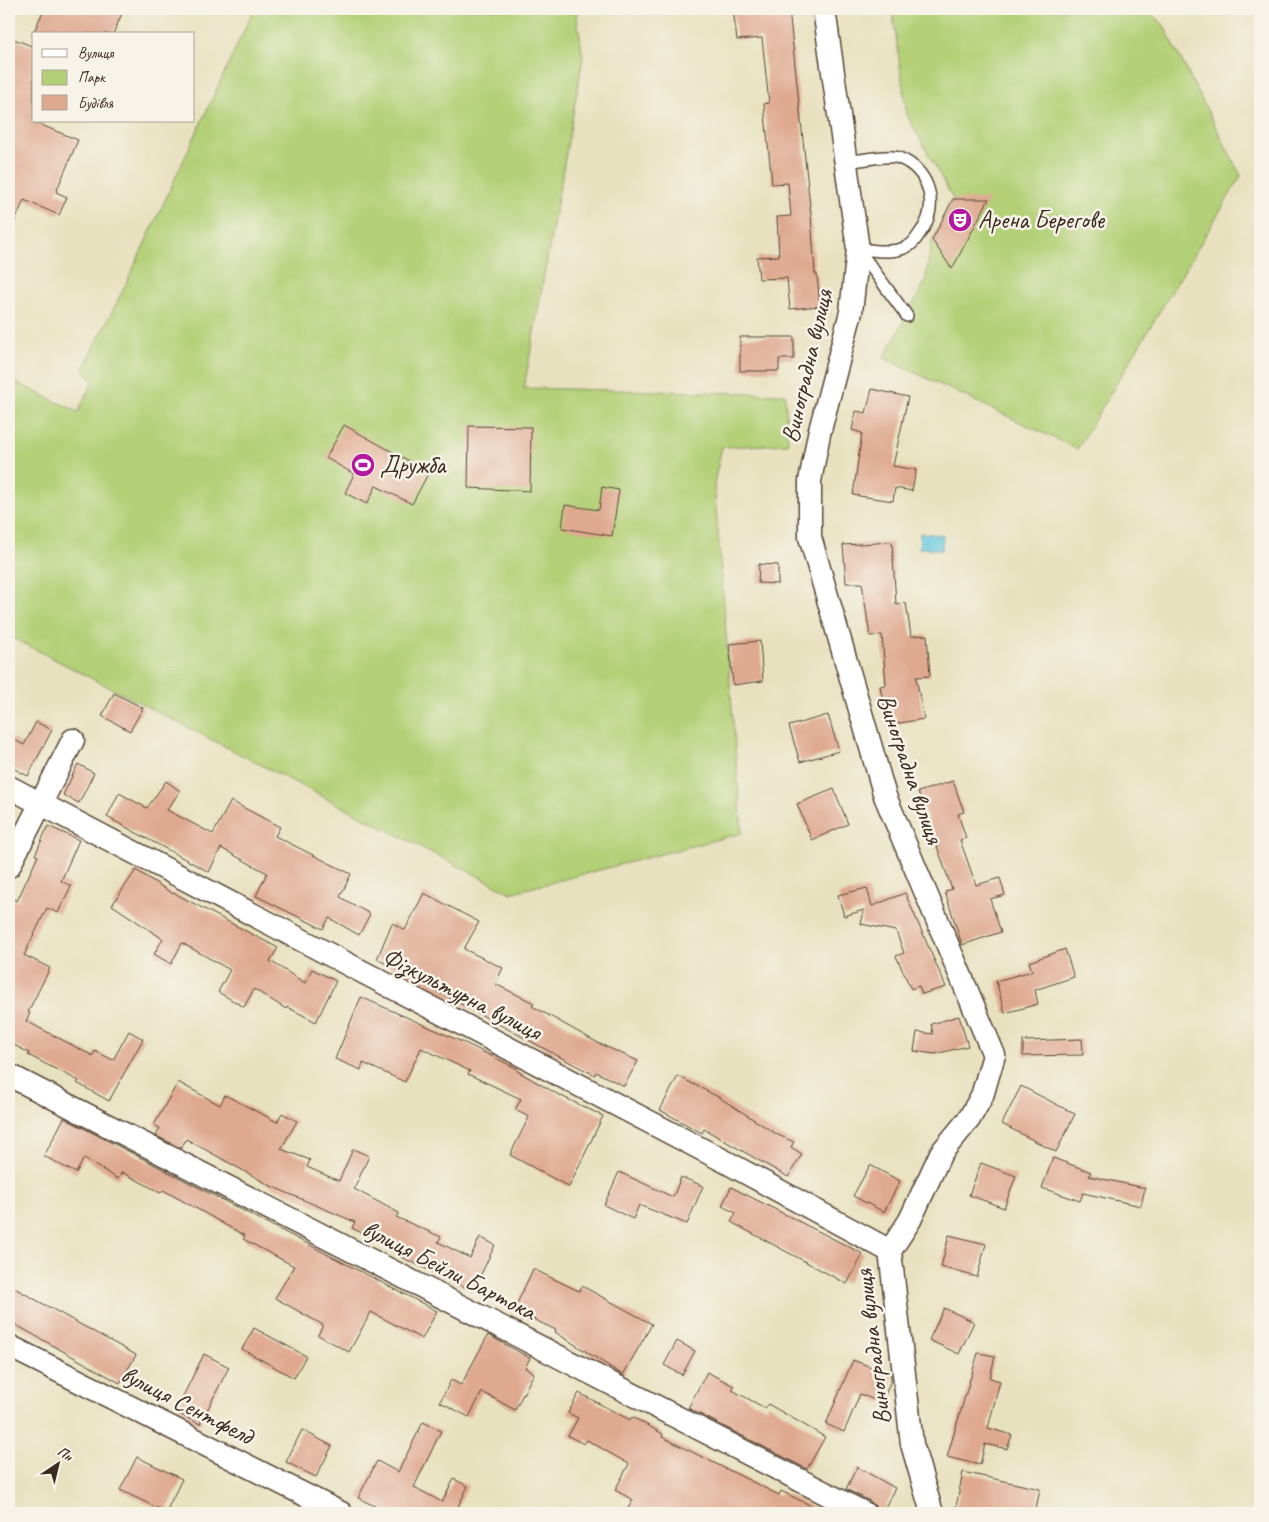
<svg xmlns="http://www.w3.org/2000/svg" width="1269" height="1522" viewBox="0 0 1269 1522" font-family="Caveat,sans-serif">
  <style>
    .green { fill: #b3d077; stroke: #777d4a }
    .water { fill: #63c7e0; stroke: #4f787f }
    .building { fill: #dfa990 }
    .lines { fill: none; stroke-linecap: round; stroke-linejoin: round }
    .lane-casing { stroke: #554536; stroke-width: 14 }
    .street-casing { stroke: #554536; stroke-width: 25 }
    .lane { stroke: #fff; stroke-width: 11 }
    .street { stroke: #fff; stroke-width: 22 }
    .labels { text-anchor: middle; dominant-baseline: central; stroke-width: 5; stroke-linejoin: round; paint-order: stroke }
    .poi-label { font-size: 25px; fill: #3b2a1e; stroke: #f7f3e8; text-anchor: start }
    .street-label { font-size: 25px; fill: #3b2a1e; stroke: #f7f3e8 }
  </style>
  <rect width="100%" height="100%" fill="#f7f3e8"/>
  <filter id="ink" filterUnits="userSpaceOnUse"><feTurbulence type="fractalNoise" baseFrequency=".02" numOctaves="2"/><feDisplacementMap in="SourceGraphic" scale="10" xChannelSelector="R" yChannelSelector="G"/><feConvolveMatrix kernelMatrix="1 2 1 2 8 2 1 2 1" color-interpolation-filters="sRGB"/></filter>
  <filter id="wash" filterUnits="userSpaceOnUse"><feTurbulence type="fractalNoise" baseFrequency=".0096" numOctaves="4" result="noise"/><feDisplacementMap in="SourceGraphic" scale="20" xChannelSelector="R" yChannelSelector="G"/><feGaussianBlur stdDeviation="1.12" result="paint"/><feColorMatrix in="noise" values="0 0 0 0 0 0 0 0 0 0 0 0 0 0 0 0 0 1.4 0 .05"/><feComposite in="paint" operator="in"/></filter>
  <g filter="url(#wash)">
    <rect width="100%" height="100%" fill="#e8e1bf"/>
    <path class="green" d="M254 9H576L583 58 524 388 785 394 788 444 722 447 714 483 742 833 511 893 9 636V379L78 412 93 381 83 369 124 288Z
      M892 9H1145L1163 24 1241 176 1077 449 884 358 925 282 932 240 953 199 907 115Z"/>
    <path class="water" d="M920 533 943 535 942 550 919 548Z"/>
    <g id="blocks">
      <path class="building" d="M44 9H124L113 34H33Z
        M733 9H789L811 215 815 274H817L820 306 790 309 787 278 759 279 757 257 779 256 777 217 791 216 788 183 772 184 764 104 769 103 762 38 737 40Z
        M9 37 34 47V122L78 140 56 192 67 197 59 215 24 200 9 235Z
        M953 199H989L952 269 932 240Z
        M740 337H794V359H779V371H740Z
        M872 389 908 397 893 466 916 470 912 491 895 488 893 501 853 495 862 433 852 430 856 411 866 413Z
        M344 425 429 472 412 504 376 486 367 504 345 493 354 474 326 458Z
        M469 426 531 427 530 491 468 488Z
        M602 487 619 490 612 536 562 528 565 505 599 510Z
        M892 542 896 604 906 603 911 636 927 635 930 676 916 677 924 719 888 725 880 686 886 685 882 635 870 636 862 583H846L843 545Z
        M759 564 778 565V584L758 583Z
        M760 641 763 681 733 685 729 644Z
        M114 693 143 708 130 731 102 716Z
        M828 715 839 751 800 762 789 726Z
        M36 722 52 730 28 776 9 766V737L24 745Z
        M78 764 94 773 79 803 63 795Z
        M166 781 180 791 167 810 213 834 231 801 280 827 275 836 351 874 340 897 370 914 359 935 329 918 323 929 256 896 267 873 221 848 209 872 107 817 119 793 147 808Z
        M953 781 964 812 958 814 966 838 960 840 976 885 1000 878 1005 895 990 899 1001 932 962 945 945 892 952 889 918 792Z
        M834 789 848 824 812 840 797 804Z
        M48 826 79 840 61 881 71 886 58 913 47 908 24 955 50 968 28 1012 30 1013 26 1021 93 1056 95 1051 113 1060 129 1031 143 1039 109 1101 77 1083 79 1081 28 1055 29 1053 14 1045 9 1057V908L13 899 17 901 38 856 35 855Z
        M136 870 173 894 174 893 278 948 270 961 305 983 312 969 336 981 316 1022 287 1007 286 1009 254 989 244 1007 218 992 230 970 182 943 171 964 154 954 163 939 112 905Z
        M867 888 872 906 905 893 946 987 922 994 919 986 911 989 896 956 904 953 896 931 861 924 864 910 844 916 838 895Z
        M424 893 479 922 464 949 503 968 495 984 534 1003 532 1006 598 1043 638 1061 624 1086 596 1072 595 1075 575 1065 377 959 392 923 405 930Z
        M1065 949 1074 977 1035 990 1038 1004 1005 1013 996 981 1032 971 1029 962Z
        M361 997 469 1045 518 1069 517 1071 559 1095 603 1116 569 1187 510 1155 529 1117 515 1110 521 1099 468 1074 470 1071 421 1048 405 1082 363 1063 361 1070 335 1059Z
        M959 1016 968 1046 935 1054 914 1051 917 1032 933 1034 931 1024Z
        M1082 1039 1083 1055 1023 1056V1041Z
        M678 1076 720 1098 778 1135 794 1142 791 1147 802 1154 788 1177 704 1129 702 1133 660 1110Z
        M178 1082 220 1105 225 1095 277 1122 282 1113 297 1121 281 1149 310 1160 307 1167 339 1181 353 1149 369 1156 354 1189 399 1213 396 1217 441 1237 438 1242 470 1258 480 1237 495 1245 473 1291 397 1255 398 1252 352 1228 355 1222 271 1186 186 1139 181 1148 156 1136 160 1128 154 1125Z
        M1021 1086 1075 1114 1056 1152 1002 1124Z
        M64 1118 437 1311 422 1339 371 1312 349 1352 318 1335 323 1325 275 1298 294 1266 243 1239 245 1236 201 1211 163 1190 161 1193 122 1172 118 1179 84 1158 76 1173 44 1156Z
        M1053 1158 1091 1172 1089 1176 1145 1188 1141 1206 1083 1193 1080 1201 1042 1188Z
        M981 1163 1016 1176 1004 1208 969 1195Z
        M870 1165 900 1181 884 1212 853 1196Z
        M619 1172 673 1197 681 1177 703 1186 687 1224 639 1205 633 1219 604 1205Z
        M731 1187 863 1254 847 1284 731 1222 736 1213 722 1206Z
        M949 1235 986 1244 977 1277 941 1267Z
        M533 1269 579 1291 582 1286 652 1324 623 1375 555 1332 556 1330 514 1310Z
        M9 1285 136 1355 120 1383 9 1321Z
        M944 1308 974 1322 959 1354 929 1340Z
        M254 1328 306 1356 294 1378 242 1349Z
        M488 1335 530 1358 525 1368 534 1373 515 1410 482 1392 469 1417 440 1402 451 1380 461 1385Z
        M677 1341 695 1351 682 1375 664 1365Z
        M978 1353 995 1356 990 1378 1000 1381 988 1428 1012 1435 1007 1449 985 1444 980 1465 947 1457Z
        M204 1354 229 1367 200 1424 175 1412Z
        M853 1360 891 1375V1380L882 1403 860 1394 844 1432 826 1424Z
        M707 1372 734 1386 732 1390 765 1408 768 1404 825 1437 807 1469 688 1408Z
        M579 1393 630 1420 632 1417 663 1434 662 1437 779 1495 781 1491 826 1513H625L633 1500 615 1490 629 1464 587 1440 584 1444 568 1436 578 1418 568 1413Z
        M423 1422 441 1431 414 1487 442 1502 454 1479 468 1486 457 1509 465 1513H389L358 1498 377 1461 398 1472Z
        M302 1430 332 1446 316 1477 286 1462Z
        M137 1457 182 1479 166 1512 120 1490Z
        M857 1467 895 1488 882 1513H877L875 1506 870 1501 846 1489Z
        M963 1472 1040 1489 1035 1513H982L956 1507Z"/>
    </g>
  </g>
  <g filter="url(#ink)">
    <use href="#blocks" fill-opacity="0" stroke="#554536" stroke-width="1"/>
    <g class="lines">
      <g class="lane-casing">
        <path id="lane" d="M846 162C857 161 889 154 899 158 930 170 940 207 920 233 917 237 914 243 910 245 895 255 874 250 858 249L907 316"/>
      </g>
      <g class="street-casing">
        <path id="street" d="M824 9 858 249 851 312 819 434 810 481V537L885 796 994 1055 982 1096 969 1119 941 1153 910 1220 890 1251 912 1444 932 1513
          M9 787 728 1163 890 1251
          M9 866 73 740
          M9 1075 864 1513
          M9 1346 341 1513"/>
      </g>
      <use href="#lane" class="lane"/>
      <use href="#street" class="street"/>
    </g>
  </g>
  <defs>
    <g id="theatre-disc" transform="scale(1.25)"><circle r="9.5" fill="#b5179e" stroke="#f7f3e8"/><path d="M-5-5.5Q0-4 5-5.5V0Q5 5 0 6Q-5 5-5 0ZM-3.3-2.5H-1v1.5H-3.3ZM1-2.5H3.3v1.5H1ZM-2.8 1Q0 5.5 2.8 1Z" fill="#fff"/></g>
    <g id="stadium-disc" transform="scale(1.25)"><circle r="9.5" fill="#b5179e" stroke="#f7f3e8"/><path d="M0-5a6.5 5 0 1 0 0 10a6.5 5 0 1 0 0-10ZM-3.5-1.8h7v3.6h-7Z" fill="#fff"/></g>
  </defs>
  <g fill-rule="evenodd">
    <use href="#theatre-disc" x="960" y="220"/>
    <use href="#stadium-disc" x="363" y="465"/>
  </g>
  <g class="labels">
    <g class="poi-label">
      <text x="978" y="220">Арена Берегове</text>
      <text x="380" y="465">Дружба</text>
    </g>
    <g class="street-label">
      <text transform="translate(807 366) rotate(-77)">Виноградна вулиця</text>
      <text transform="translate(910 769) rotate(71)">Виноградна вулиця</text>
      <text transform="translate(462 994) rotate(27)">Фізкультурна вулиця</text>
      <text transform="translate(449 1270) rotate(27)">вулиця Бейли Бартока</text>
      <text transform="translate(873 1347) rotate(-97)">Виноградна вулиця</text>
      <text transform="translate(187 1405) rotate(27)">вулиця Сентфелд</text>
    </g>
  </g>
  <rect width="1269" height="1522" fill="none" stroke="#f7f3e8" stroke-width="30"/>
  <rect x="32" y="32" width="162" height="90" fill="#f7f3e8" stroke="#aca397"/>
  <rect x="42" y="49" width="25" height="8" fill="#ffffff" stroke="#aca397"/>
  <text x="78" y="58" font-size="15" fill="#3b2a1e">Вулиця</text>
  <rect x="42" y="70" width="25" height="15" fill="#b3d077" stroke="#aca397"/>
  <text x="78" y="82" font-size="15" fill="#3b2a1e">Парк</text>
  <rect x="42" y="95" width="25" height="15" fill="#dfa990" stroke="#aca397"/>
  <text x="78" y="108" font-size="15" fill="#3b2a1e">Будівля</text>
  <g transform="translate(58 1464) rotate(35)" stroke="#f7f3e8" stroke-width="4" paint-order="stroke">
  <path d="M0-4L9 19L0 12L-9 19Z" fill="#3b2a1e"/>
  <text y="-8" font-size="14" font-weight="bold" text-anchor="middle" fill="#3b2a1e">Пн</text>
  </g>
</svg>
